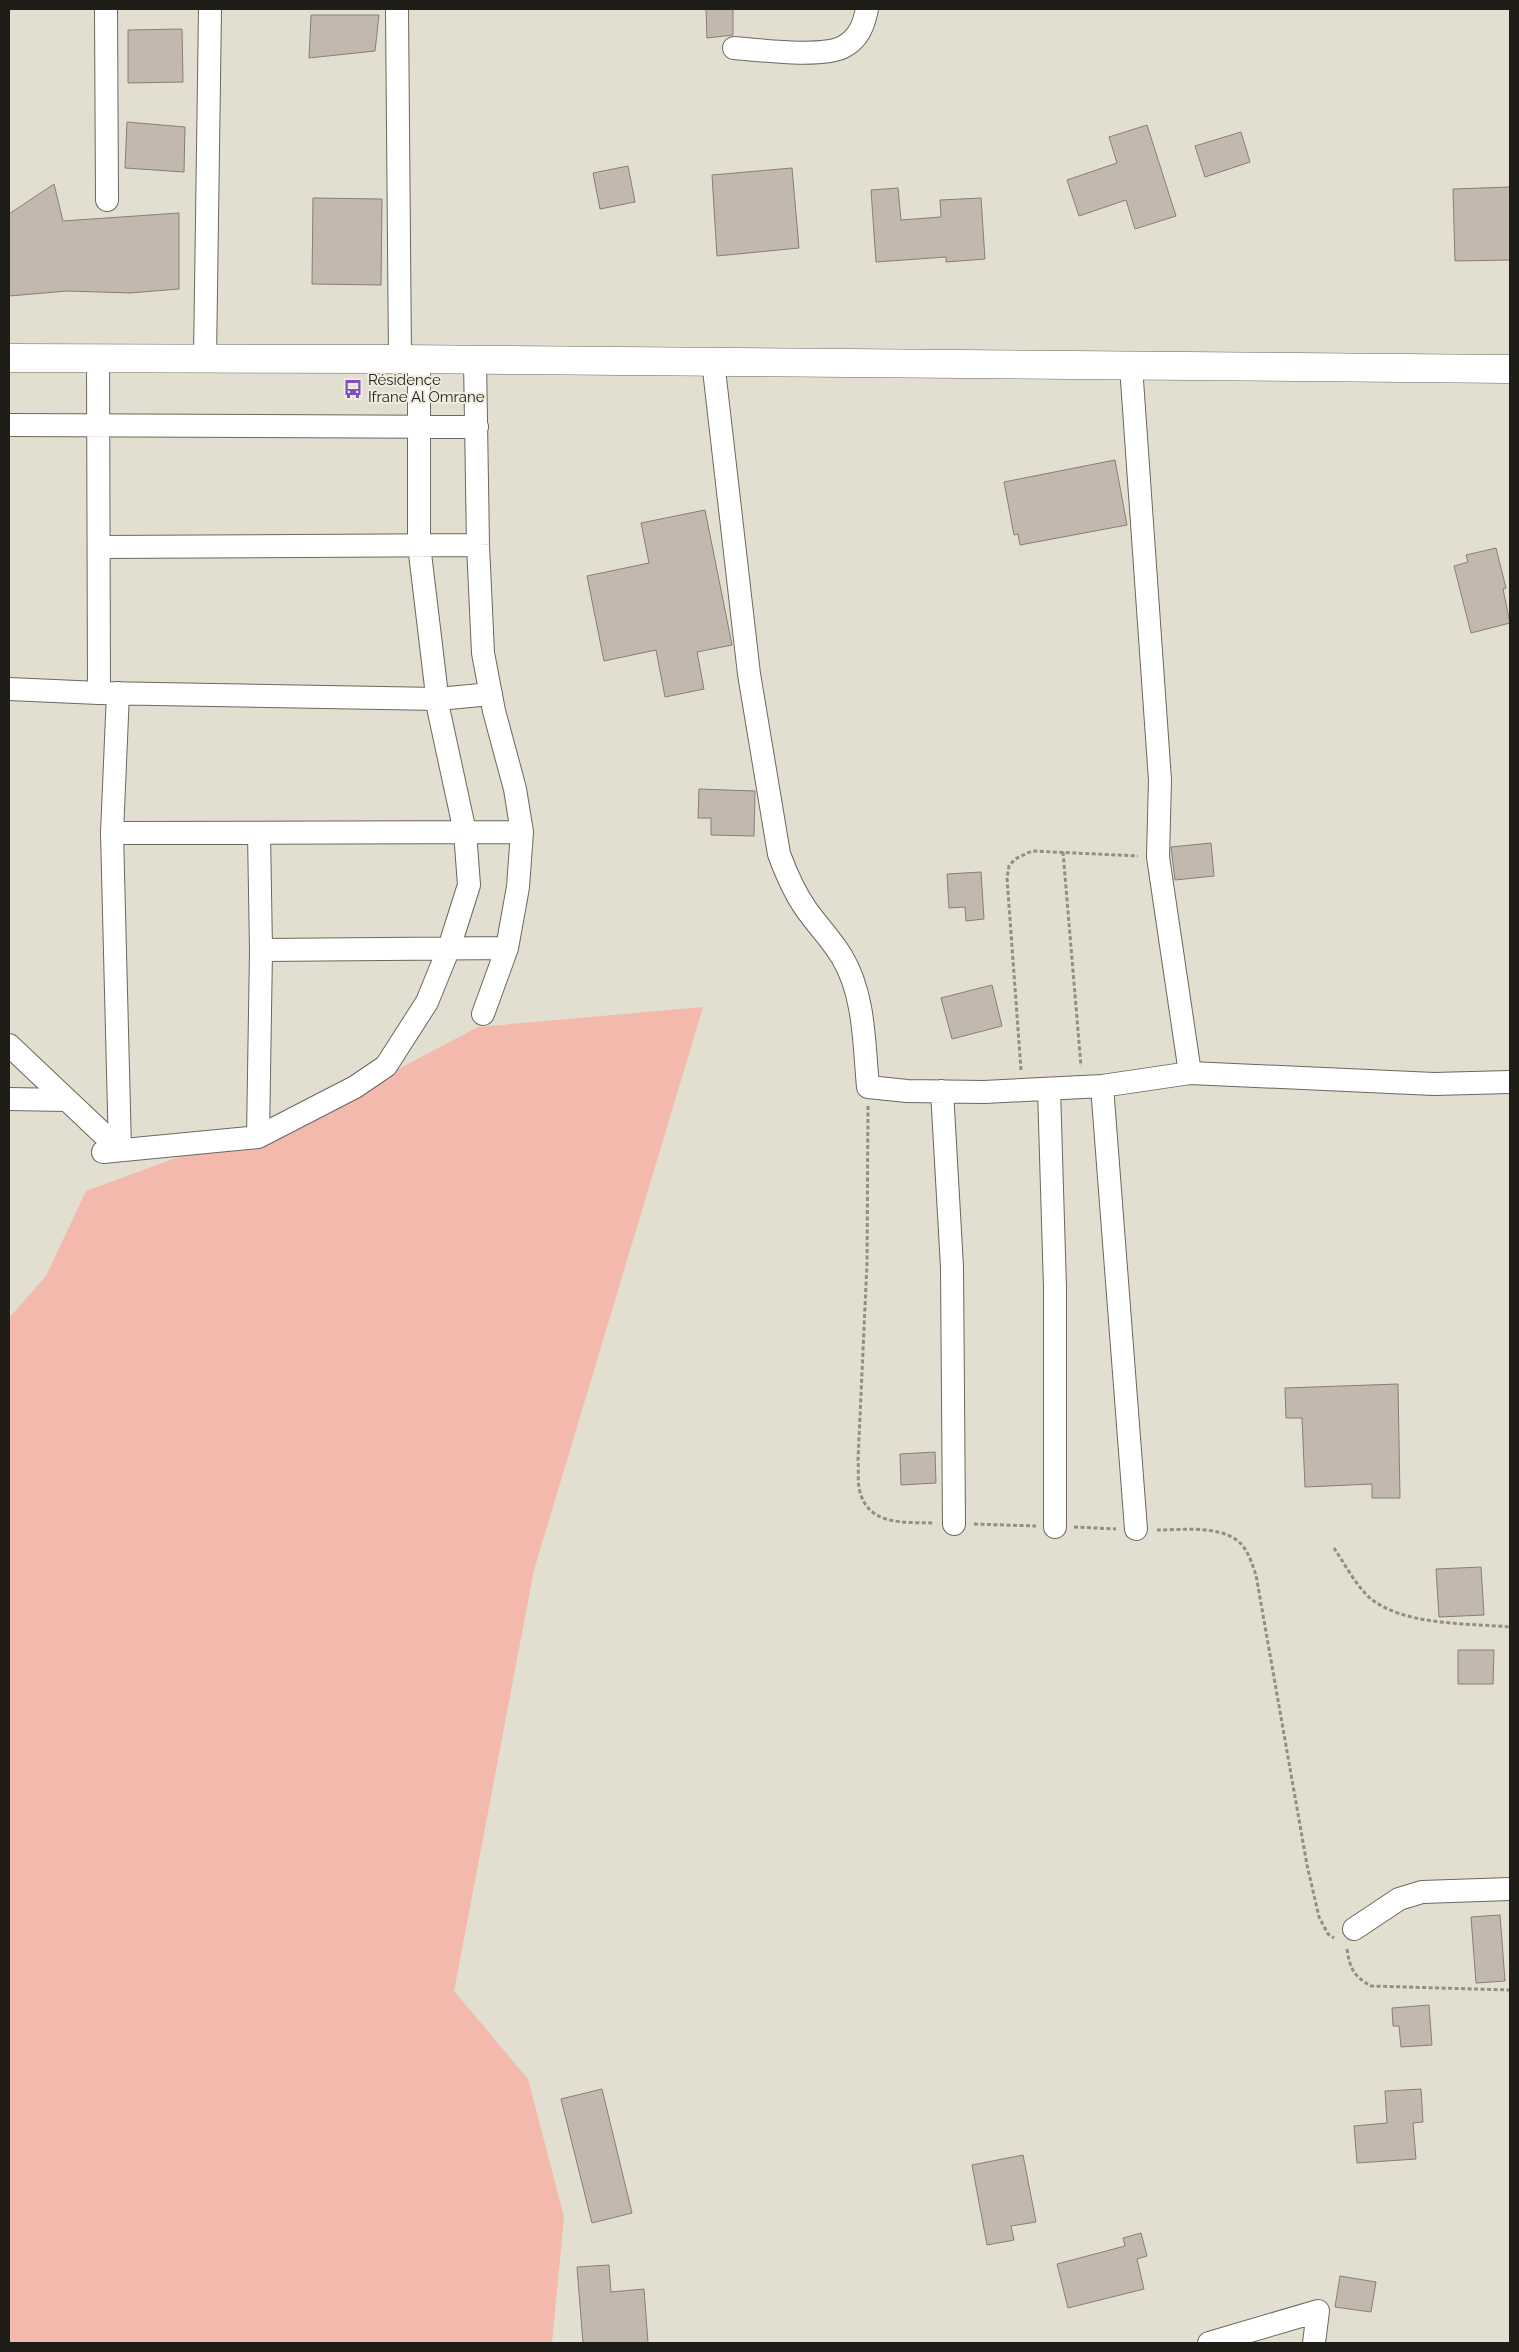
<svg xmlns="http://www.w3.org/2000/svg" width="1519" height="2352" viewBox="0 0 1519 2352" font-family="Raleway,sans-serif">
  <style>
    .green { fill: #f2b9ac }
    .building { fill: #c3b8ae; stroke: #887e75 }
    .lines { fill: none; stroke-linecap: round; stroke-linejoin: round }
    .minor-casing { stroke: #6b685c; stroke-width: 24 }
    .trunk-casing { stroke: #6b685c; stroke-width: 29 }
    .path { stroke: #918f84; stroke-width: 3; stroke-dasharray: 4 2.5; stroke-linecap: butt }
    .minor { stroke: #fff; stroke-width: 22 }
    .trunk { stroke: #fff; stroke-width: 28 }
    .labels { text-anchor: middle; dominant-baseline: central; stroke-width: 4; stroke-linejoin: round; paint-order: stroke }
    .poi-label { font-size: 15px; fill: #1e1d18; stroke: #efecde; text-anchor: start }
  </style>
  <rect width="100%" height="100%" fill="#e2dfd1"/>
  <path class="green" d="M703 1007 534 1570 454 1991 528 2079 564 2217 552 2343H9V1318L46 1276 86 1191 353 1093 478 1027Z"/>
  <path class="building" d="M706 9H733V35L707 38Z
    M311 15H379L375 51 309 58Z
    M182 29 183 82 128 83V30Z
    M127 122 185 127 184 172 125 168Z
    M1147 125 1176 216 1135 229 1126 200 1079 216 1067 180 1117 163 1109 137Z
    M1241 132 1250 162 1205 177 1195 146Z
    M628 166 635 202 600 209 593 173Z
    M792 168 799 248 717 256 712 175Z
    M54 184 63 221 179 213V289L130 293 67 291 9 296V214Z
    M1510 187V260L1455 261 1453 189Z
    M898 188 901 220 941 217 940 200 981 198 985 259 946 262V257L876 262 871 190Z
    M313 198 382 199 381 285 312 284Z
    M1115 460 1127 525 1020 545 1018 534 1014 535 1004 482Z
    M705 510 732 645 697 652 704 689 665 697 656 650 604 661 587 576 649 563 641 523Z
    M1496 548 1506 588 1503 589 1510 623 1471 633 1454 566 1468 562 1466 555Z
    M699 789 755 791 754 836 711 835V818H698Z
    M1211 843 1214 876 1175 880 1171 847Z
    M981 872 984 919 966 921 965 907 949 908 947 874Z
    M992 985 1002 1026 952 1039 941 998Z
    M1398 1384 1400 1498H1372V1484L1305 1487 1302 1418H1286L1285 1388Z
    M935 1452 936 1483 901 1485 900 1454Z
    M1481 1567 1484 1615 1439 1617 1436 1569Z
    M1458 1650H1494L1493 1684H1458Z
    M1500 1915 1505 1981 1476 1983 1471 1917Z
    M1429 2005 1432 2045 1401 2047 1399 2026H1393L1392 2008Z
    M602 2089 632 2213 592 2223 561 2099Z
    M1421 2089 1423 2122 1413 2123 1416 2159 1357 2163 1354 2126 1387 2123 1385 2091Z
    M1023 2155 1036 2222 1011 2226 1014 2240 987 2245 972 2165Z
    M1141 2233 1147 2256 1137 2259 1144 2289 1068 2308 1057 2264 1125 2246 1123 2238Z
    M609 2265 611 2292 644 2289 648 2343H583L577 2267Z
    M1340 2276 1376 2282 1371 2312 1335 2307Z"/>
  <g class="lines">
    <g class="minor-casing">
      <path id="minor" d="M106 9 107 200
        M397 9 400 359
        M734 48C760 50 822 58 843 47 859 39 864 24 867 9
        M98 358 99 693
        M205 359 210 9
        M475 360 478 545 483 653 494 711 515 789 522 832 518 887 507 948 483 1014
        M713 361 749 674 779 854C786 873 794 892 806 909 817 925 832 940 842 957 865 995 864 1045 868 1087L907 1091 984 1092 1102 1086 1190 1073
        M1131 366 1160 780 1158 857 1190 1073 1434 1084 1510 1082
        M9 425 477 427
        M99 547 478 545
        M9 689 99 693 438 699 491 694
        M118 693 112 833 120 1150
        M112 833 522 832
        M261 950 507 948
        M9 1045 120 1150
        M1102 1086 1136 1529
        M1049 1089 1055 1288V1527
        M942 1091 952 1267 954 1524
        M9 1099 67 1100
        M258 1137 261 950 259 833
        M103 1152 258 1137 355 1087 386 1066 427 1002 449 948 469 885 465 832 439 712 419 545V359
        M1354 1929 1399 1899 1422 1892 1510 1889
        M1209 2343 1318 2311 1314 2343"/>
    </g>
    <g class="trunk-casing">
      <path id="trunk" d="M9 358 400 359 1510 369"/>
    </g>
    <path class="path" d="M1063 852 1081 1066
      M1021 1070 1007 878 1009 866 1015 859 1032 851 1138 856
      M868 1106 867 1263 858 1460C859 1470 857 1482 860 1492 869 1526 905 1522 933 1523
      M974 1524 1036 1526
      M1074 1527 1116 1529
      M1157 1530C1182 1530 1217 1525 1238 1541 1248 1549 1252 1564 1256 1575L1307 1865 1319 1917 1328 1934 1334 1938
      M1334 1548C1344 1563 1357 1587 1370 1598 1404 1626 1467 1623 1510 1627
      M1347 1949C1350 1968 1353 1976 1371 1986L1510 1990"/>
    <use href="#minor" class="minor"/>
    <use href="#trunk" class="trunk"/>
  </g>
  <defs>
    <g id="bus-bare" transform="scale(1.5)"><path d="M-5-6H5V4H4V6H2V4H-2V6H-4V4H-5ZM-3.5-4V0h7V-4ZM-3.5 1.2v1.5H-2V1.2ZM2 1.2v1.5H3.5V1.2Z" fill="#7e4ec6" stroke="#efecde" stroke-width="2.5" paint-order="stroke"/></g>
  </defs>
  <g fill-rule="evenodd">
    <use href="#bus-bare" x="353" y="389"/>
  </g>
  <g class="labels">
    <g class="poi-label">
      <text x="368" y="380">Résidence<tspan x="368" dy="17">Ifrane Al Omrane</tspan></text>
    </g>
  </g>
  <rect width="1519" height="2352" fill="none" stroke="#1e1d18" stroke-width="20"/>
</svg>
